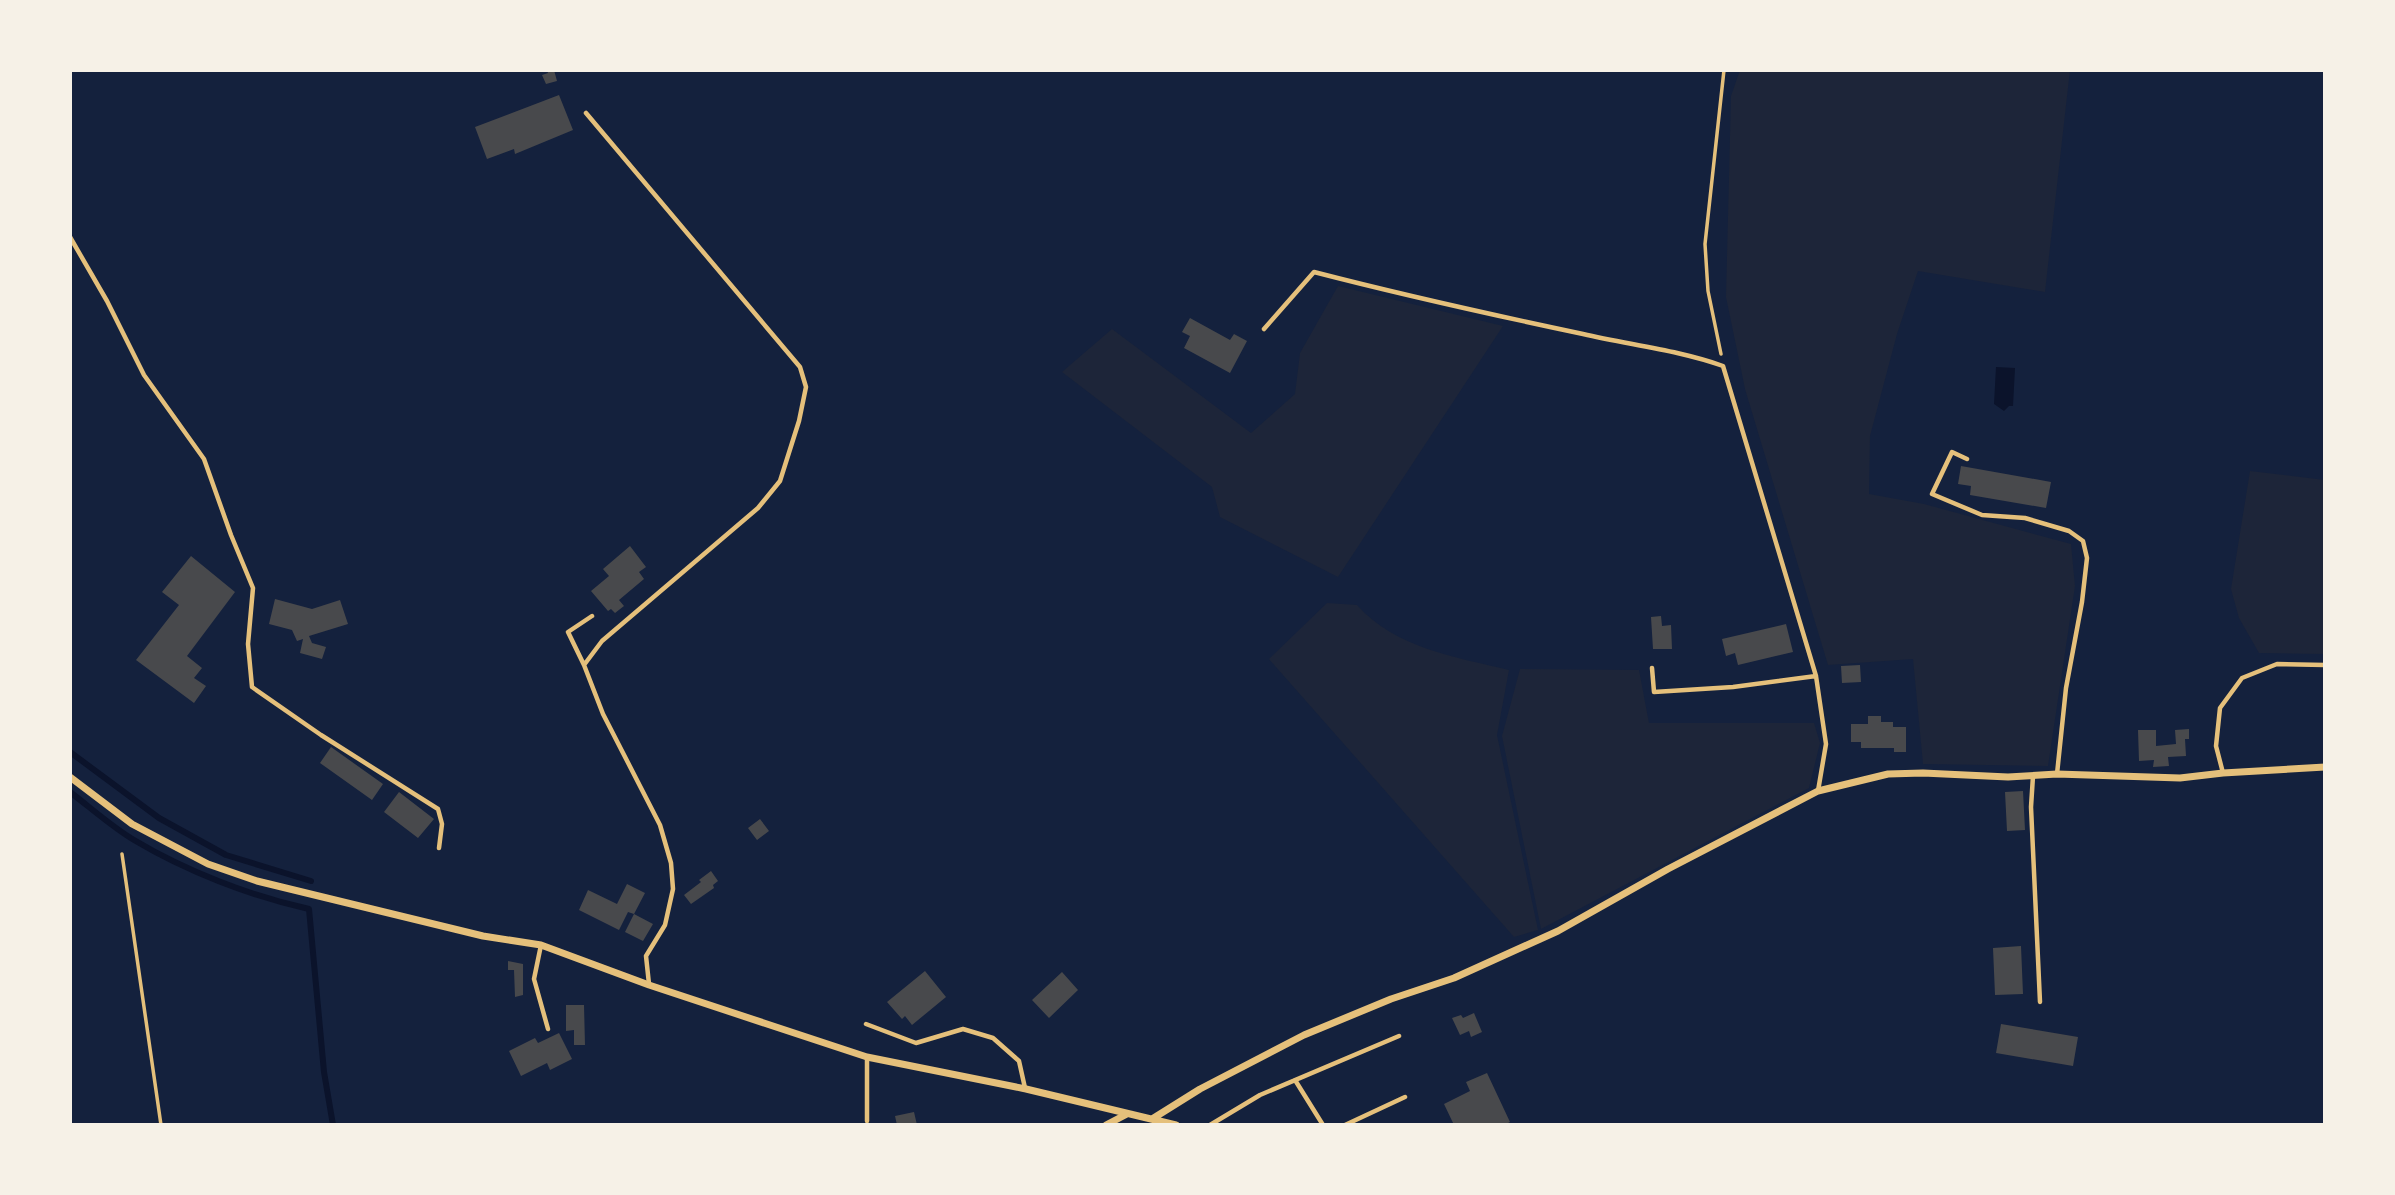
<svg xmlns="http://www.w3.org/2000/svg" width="2395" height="1195" viewBox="0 0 2395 1195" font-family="Mulish,sans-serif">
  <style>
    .green { fill: #1d2539 }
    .water { fill: #0b132b }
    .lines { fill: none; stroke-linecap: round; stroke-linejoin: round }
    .stream { stroke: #0b132b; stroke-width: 6 }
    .building { fill: #48494c }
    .path { stroke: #e5c07b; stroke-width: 3.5 }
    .service { stroke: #e5c07b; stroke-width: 4.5 }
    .minor { stroke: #e5c07b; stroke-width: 7 }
  </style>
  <rect width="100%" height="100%" fill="#14213d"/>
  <path class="green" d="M1740 70H2070L2045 292 1918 271 1897 334 1870 436 1869 494 1924 504 2071 544 2075 586 2048 766 1923 764 1913 659 1828 665 1745 389 1726 297 1731 96Z
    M1338 286 1503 326 1338 577 1220 517 1212 487 1062 372 1112 329 1251 433 1295 394 1300 353Z
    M2250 471 2325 480V654L2259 653 2239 618 2231 589Z
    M1327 603 1357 605C1395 648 1455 657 1509 670L1497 735 1538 930 1514 937 1269 659Z
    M1520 669 1639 670 1649 723H1814L1820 743 1809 788 1541 929 1502 736Z"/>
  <path class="water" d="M1996 367 2015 368 2013 406H2009L2004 411 1994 404Z"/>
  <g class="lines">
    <path class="stream" d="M70 752 159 818 226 855 311 881
      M70 792C91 808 112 827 134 840 186 871 250 896 309 909L324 1072 333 1125"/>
  </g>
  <path class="building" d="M547 70H554L557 81 546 84 542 75 548 73Z
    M559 95 573 130 515 154 514 149 487 159 475 127Z
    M1190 318 1230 340 1234 334 1247 341 1230 373 1184 348 1190 336 1182 332Z
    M1961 466 2051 482 2046 508 1970 495 1971 486 1958 484Z
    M630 546 646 567 639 572 644 579 619 600 624 606 615 613 611 609 608 611 591 591 609 576 603 569Z
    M191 556 235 592 187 656 202 668 194 678 206 686 194 703 136 660 179 605 162 592Z
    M275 599 312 609 340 600 348 624 309 636 312 643 326 647 322 659 300 653 303 639 297 641 292 630 269 624Z
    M1661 616 1662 626 1671 625 1672 649H1653L1651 617Z
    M1786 624 1793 652 1738 665 1735 653 1726 656 1722 639Z
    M1860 665 1861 682 1842 683 1841 666Z
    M1868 716H1881V722H1893V727H1906V752H1894V748H1861V742H1851V724H1868Z
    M2189 729V739H2185L2186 756 2168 757 2169 766 2153 767 2154 760 2139 761 2138 730H2156V746L2176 744 2175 730Z
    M331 747 383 784 372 800 320 763Z
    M2023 791 2025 830 2007 831 2005 792Z
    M399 792 434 819 418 838 384 812Z
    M760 819 769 831 757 840 748 828Z
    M711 871 718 881 713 885 714 888 691 904 684 895 701 882 699 880Z
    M627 884 645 893 634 914 628 912 619 930 579 910 588 890 617 904Z
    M634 914 653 924 643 941 625 932Z
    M2021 946 2023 994 1995 995 1993 948Z
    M508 961 523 964V995L515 997 514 970H508Z
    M925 971 946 997 912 1025 905 1016 902 1019 887 1002Z
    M1062 972 1078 990 1049 1018 1032 1000Z
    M566 1005H584L585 1045H574V1030L566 1031Z
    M1474 1013 1482 1032 1471 1037 1469 1031 1460 1035 1452 1018 1461 1015 1463 1018Z
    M2001 1024 2078 1037 2073 1066 1996 1053Z
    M559 1033 572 1059 550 1070 547 1063 521 1076 509 1051 535 1038 538 1043Z
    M1487 1073 1510 1122 1504 1125H1454L1444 1104 1470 1091 1466 1082Z
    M914 1112 917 1125H897L895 1116Z"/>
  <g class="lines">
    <path class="path" d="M1721 354 1708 291 1705 244 1724 70
      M122 854 161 1125"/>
    <path class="service" d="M586 113 800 367 806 387 799 421 780 481 758 508 602 641 584 665 603 714 660 825 671 863 673 889 665 925 646 956 649 984
      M70 237 107 301 144 375 204 459 231 535 253 588 248 644 252 687 321 735 438 809 442 824 439 848
      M1264 329 1314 272C1403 295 1493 315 1583 334 1630 345 1678 350 1723 366L1816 676
      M1967 459 1952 452 1932 494 1982 515 2025 518 2069 531 2083 541 2087 558 2082 602 2066 688 2057 774
      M584 665 568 632 592 616
      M1652 668 1654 692 1733 687 1816 676 1826 744 1818 791
      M2223 773 2216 746 2220 708 2242 678 2277 664 2325 665
      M2033 776 2031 807 2040 1002
      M541 945 534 979 548 1029
      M866 1024 916 1043 963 1029 993 1038 1019 1061 1025 1088
      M867 1058V1121
      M1295 1080 1323 1125
      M1210 1125 1260 1095 1399 1036
      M1345 1125 1405 1097"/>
    <path class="minor" d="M70 777 132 824 208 864 257 881 483 936 541 945 649 985 867 1057 1026 1089 1176 1125
      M1152 1119 1200 1089 1304 1035 1391 999 1454 978 1558 931 1668 869 1818 791 1888 774 1923 773 2008 777 2057 774 2180 778 2223 773 2325 767
      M1106 1125 1127 1114"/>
  </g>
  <rect width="2395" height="1195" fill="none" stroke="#f6f1e7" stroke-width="144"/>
</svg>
